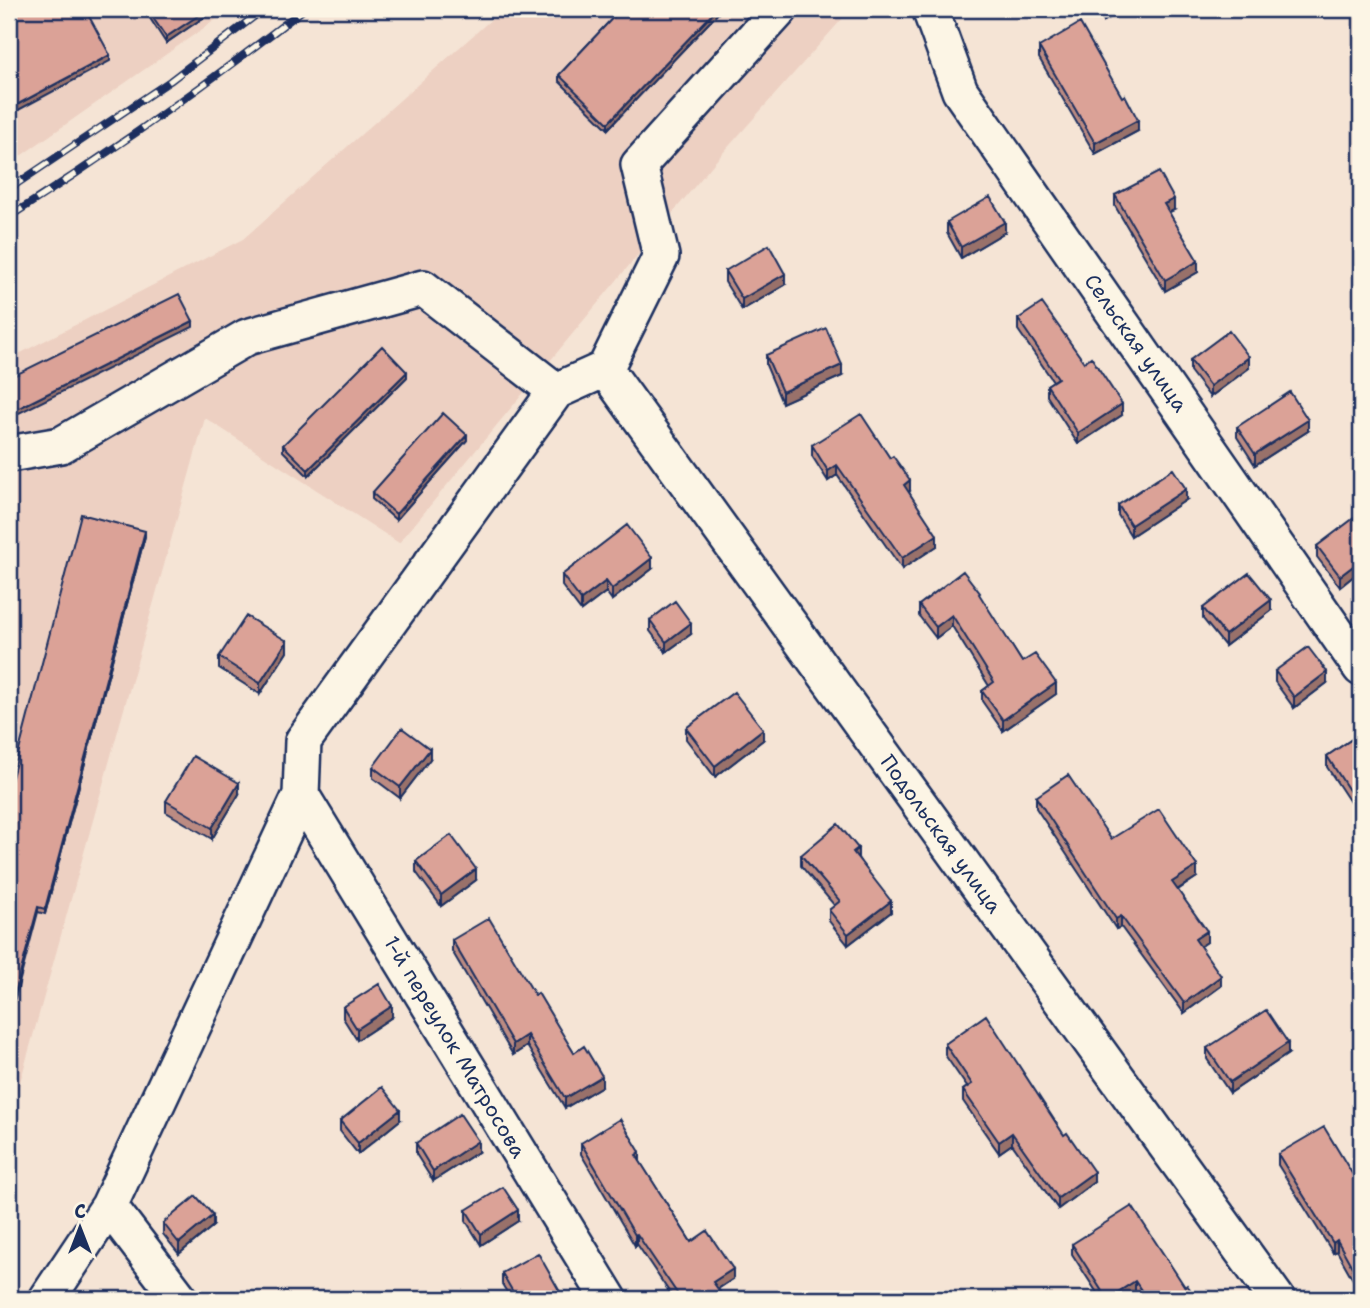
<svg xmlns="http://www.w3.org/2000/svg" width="1370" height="1308" viewBox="0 0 1370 1308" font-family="'Shantell Sans',sans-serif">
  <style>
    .built { fill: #edd0c2 }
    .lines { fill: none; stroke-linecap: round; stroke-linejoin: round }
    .minor-casing { stroke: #1b2f5e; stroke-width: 40 }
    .minor { stroke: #fcf5e5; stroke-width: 35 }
    .rail-casing { stroke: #1b2f5e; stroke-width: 8 }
    .rail { stroke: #fcf5e5; stroke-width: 5; stroke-dasharray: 16; stroke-linecap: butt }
    .wall { fill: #bc8b82; stroke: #1b2f5e; stroke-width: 2 }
    .shaded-wall { fill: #99716a; stroke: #1b2f5e; stroke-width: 2 }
    .building { fill: #dba297; stroke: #1b2f5e; stroke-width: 2 }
    .labels { text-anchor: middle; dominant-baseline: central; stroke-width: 7; stroke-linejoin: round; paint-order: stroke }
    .street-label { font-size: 21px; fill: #1b2f5e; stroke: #fcf5e5 }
  </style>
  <rect width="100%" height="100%" fill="#f5e4d5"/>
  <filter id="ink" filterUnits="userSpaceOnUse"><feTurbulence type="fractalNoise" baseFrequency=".0143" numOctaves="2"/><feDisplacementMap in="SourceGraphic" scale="14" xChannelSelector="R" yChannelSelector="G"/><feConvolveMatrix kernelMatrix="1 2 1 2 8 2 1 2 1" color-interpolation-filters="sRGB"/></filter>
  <g filter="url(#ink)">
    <path class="built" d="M9 9H231L9 164Z
      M503 9H851L714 163 399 543 205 418 9 1122V359L243 239Z"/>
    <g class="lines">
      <g class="minor-casing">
        <path id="minor" d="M930 9 960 91 1361 668
          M605 369 1277 1299
          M9 454 61 445 247 337 423 288 556 391
          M301 795 609 1299
          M109 1206 180 1299
          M47 1299 109 1206 301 795 303 741 556 391 605 369 661 256 639 165 780 9"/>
      </g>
      <use href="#minor" class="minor"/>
      <g class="rail-casing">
        <path id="rail" d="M9 189 170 81 264 9
          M9 217C110 153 209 83 304 9"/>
      </g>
      <use href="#rail" class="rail"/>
    </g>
    <path class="wall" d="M144 9H213V11L166 43Z
      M621 9H722L608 129 559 81V75Z
      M1098 9H1125L1104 21Z
      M1039 47 1138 131 1095 154 1039 58Z
      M1115 195 1174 210 1169 212 1198 272 1165 291 1115 206Z
      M947 222 1005 232 961 258 947 233Z
      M725 271 785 285 742 310 725 282Z
      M1018 319 1122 415 1078 444 1047 396V385L1053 381 1018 330Z
      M766 355 842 376 782 403 766 365Z
      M1190 360 1249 368 1210 397 1190 371Z
      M407 377 308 476 283 451V445Z
      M1237 427 1308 431 1255 465 1237 437Z
      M467 440 396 520 372 499V493Z
      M812 445 910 491 909 492 937 546 902 569 837 475 828 481 812 456Z
      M1186 500 1131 536 1118 515V505Z
      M1361 528V570L1340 587 1317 557V546Z
      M145 536 45 914 38 912 9 789Z
      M652 569 612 600 606 592 581 611 562 586V575Z
      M980 597 1022 662 1056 694 1003 731 982 701V691L989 686 952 626 936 638 919 616V605Z
      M1203 608 1271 611 1225 646 1203 619Z
      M650 620 691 634 666 652 650 631Z
      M287 652 260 694 219 668V657Z
      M1275 671 1327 683 1294 708 1275 682Z
      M686 728 763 740 715 777 686 739Z
      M1361 733V819L1327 767V756Z
      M430 759 400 798 373 778V767Z
      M239 794 212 839 166 812V801Z
      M1036 797 1111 839 1197 877 1178 890 1207 942 1200 947 1221 986 1184 1013 1121 927 1116 929 1036 808Z
      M801 855 858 858 891 912 848 945 829 921V910L835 906 801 866Z
      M416 861 476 880 441 906 416 872Z
      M452 940 535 995 574 1053 602 1086 565 1108 527 1046 513 1055 452 951Z
      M343 1007 392 1017 357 1040 343 1018Z
      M945 1044 1094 1182 1058 1209 1012 1144 999 1153 963 1101V1090L967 1087 945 1055Z
      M1207 1048 1288 1054 1230 1093 1207 1059Z
      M400 1120 358 1154 340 1131V1121Z
      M416 1143 478 1152 433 1181 416 1154Z
      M581 1143 640 1162 691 1242 733 1279 718 1289 725 1299H674L637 1244 635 1246 581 1154Z
      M1278 1154 1359 1185 1361 1184V1294L1337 1251 1333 1253 1278 1165Z
      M466 1210 518 1221 481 1245 466 1221Z
      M163 1223 213 1226 179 1254 163 1234Z
      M1072 1244 1185 1287 1197 1299H1140L1135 1292 1124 1299H1101L1072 1254Z
      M502 1273 564 1299H511L502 1284Z"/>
    <path class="shaded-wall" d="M208 9H213V11L166 43V37Z
      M717 9H722L608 129V123Z
      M1106 9H1125L1104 21V10Z
      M110 55V61L9 115V109Z
      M1138 120V131L1095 154V143Z
      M1174 199V210L1164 215V204Z
      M1005 222V232L961 258V247Z
      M1198 261V272L1165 291V280Z
      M785 274V285L742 310V299Z
      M193 321V327L9 418V413Z
      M1249 357V368L1210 397V386Z
      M842 365V376L782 403V392Z
      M407 372V377L308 476V470Z
      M1122 404V415L1078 444V433Z
      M1308 420V431L1255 465V454Z
      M467 435V440L396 520V514Z
      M837 465V475L828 481V471Z
      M910 480V491L904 495V485Z
      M1186 489V500L1131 536V525Z
      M145 531V536L45 914V909Z
      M937 535V546L902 569V558Z
      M652 558V569L612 600V589Z
      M1361 560V570L1340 587V576Z
      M606 581V592L581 611V600Z
      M1271 600V611L1225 646V635Z
      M952 615V626L936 638V627Z
      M691 623V634L666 652V642Z
      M287 641V652L260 694V683Z
      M1327 672V683L1294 708V697Z
      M1056 683V694L1003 731V720Z
      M763 729V740L715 777V766Z
      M430 749V759L400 798V787Z
      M239 783V794L212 839V828Z
      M858 848V859L853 852Z
      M1197 866V877L1172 893V882Z
      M476 869V880L441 906V895Z
      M891 901V912L848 945V934Z
      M38 907V912L9 1021V1015Z
      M1121 916V927L1116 929V919Z
      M1207 931V942L1195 950V939Z
      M1221 976V986L1184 1013V1003Z
      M392 1006V1017L357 1040V1029Z
      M527 1035V1046L513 1055V1044Z
      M1288 1043V1054L1230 1093V1082Z
      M602 1076V1086L565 1108V1098Z
      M400 1110V1120L358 1154V1143Z
      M1012 1133V1144L999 1153V1142Z
      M478 1141V1152L433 1181V1171Z
      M640 1152V1163L636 1155Z
      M1094 1172V1182L1058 1209V1198Z
      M518 1210V1221L481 1245V1234Z
      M213 1215V1226L179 1254V1243Z
      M637 1234V1244L635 1246V1235Z
      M1337 1240V1251L1333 1253V1243Z
      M733 1269V1279L713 1292V1282Z
      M1135 1281V1292L1124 1299H1107Z"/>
    <path class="building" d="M11 9H85L110 55 9 109V10Z
      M147 9H208L166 37Z
      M621 9H717L608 123 559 75Z
      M1080 23 1122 97 1125 95 1138 120 1095 143 1039 47Z
      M1159 172 1174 199 1164 204 1198 261 1165 280 1115 195Z
      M990 197 1005 222 961 247 947 222Z
      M769 245 785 274 742 299 725 271Z
      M179 294 193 321 9 413V378Z
      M1042 303 1084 362 1091 357 1122 404 1078 433 1047 385 1058 378 1018 319Z
      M826 328 842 365 782 392 766 355Z
      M1229 331 1249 357 1210 386 1190 360Z
      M382 346 407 372 308 470 283 445Z
      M1290 392 1308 420 1255 454 1237 427Z
      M443 413 467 435 396 514 372 493Z
      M861 414 890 458 893 456 910 480 904 485 937 535 902 558 837 465 828 471 812 445Z
      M1173 469 1186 489 1131 525 1118 505Z
      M81 514 145 531 45 909 38 907 9 1015V789Z
      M1354 518 1361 528V560L1340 576 1317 546Z
      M627 525 652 558 612 589 606 581 581 600 562 575Z
      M963 571 980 593 979 594 1022 662 1035 654 1056 683 1003 720 982 691 994 682 952 615 936 627 919 605Z
      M1249 573 1271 600 1225 635 1203 608Z
      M9 595 13 596 9 612Z
      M675 601 691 623 666 642 650 620Z
      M246 616 287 641 260 683 219 657Z
      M1308 647 1327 672 1294 697 1275 671Z
      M734 692 763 729 715 766 686 728Z
      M402 728 430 749 400 787 373 767Z
      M1361 733V809L1327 756Z
      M193 756 239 783 212 828 166 801Z
      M1068 775 1111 839 1159 809 1197 866 1172 882 1207 931 1195 939 1221 976 1184 1003 1121 916 1116 919 1036 797Z
      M838 824 858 848 853 852 891 901 848 934 829 910 840 901 801 855Z
      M451 835 476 869 441 895 416 861Z
      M489 918 535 995 538 993 574 1053 584 1046 602 1076 565 1098 527 1035 513 1044 452 940Z
      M379 984 392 1006 357 1029 343 1007Z
      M1266 1010 1288 1043 1230 1082 1207 1048Z
      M986 1015 1064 1135 1067 1133 1094 1172 1058 1198 1012 1133 999 1142 963 1090 972 1084 945 1044Z
      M382 1087 400 1110 358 1143 340 1121Z
      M460 1114 478 1141 433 1171 416 1143Z
      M620 1119 640 1152 636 1155 691 1242 707 1231 733 1269 713 1282 725 1299H681L637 1234 635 1235 581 1143Z
      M1324 1127 1359 1185 1361 1184V1283L1337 1240 1333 1243 1278 1154Z
      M503 1187 518 1210 481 1234 466 1210Z
      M196 1196 213 1215 179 1243 163 1223Z
      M1132 1206 1185 1287 1187 1285 1197 1299H1147L1135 1281 1107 1299 1072 1244Z
      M538 1253 564 1299H517L502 1273Z"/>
  </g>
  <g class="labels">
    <g class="street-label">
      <text transform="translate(1136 343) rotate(55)">Сельская улица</text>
      <text transform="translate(941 834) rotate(54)">Подольская улица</text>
      <text transform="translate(455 1047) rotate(59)">1-й переулок Матросова</text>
    </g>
  </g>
  <rect width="1370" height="1308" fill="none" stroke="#fcf5e5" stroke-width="35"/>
  <rect x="18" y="18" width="1335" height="1273" fill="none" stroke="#1b2f5e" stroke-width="2.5" filter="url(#ink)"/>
  <g transform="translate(80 1228)" stroke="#fcf5e5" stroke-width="5" paint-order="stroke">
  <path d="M0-5L12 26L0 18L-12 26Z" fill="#1b2f5e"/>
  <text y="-10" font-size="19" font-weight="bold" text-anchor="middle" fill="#1b2f5e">С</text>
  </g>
</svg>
